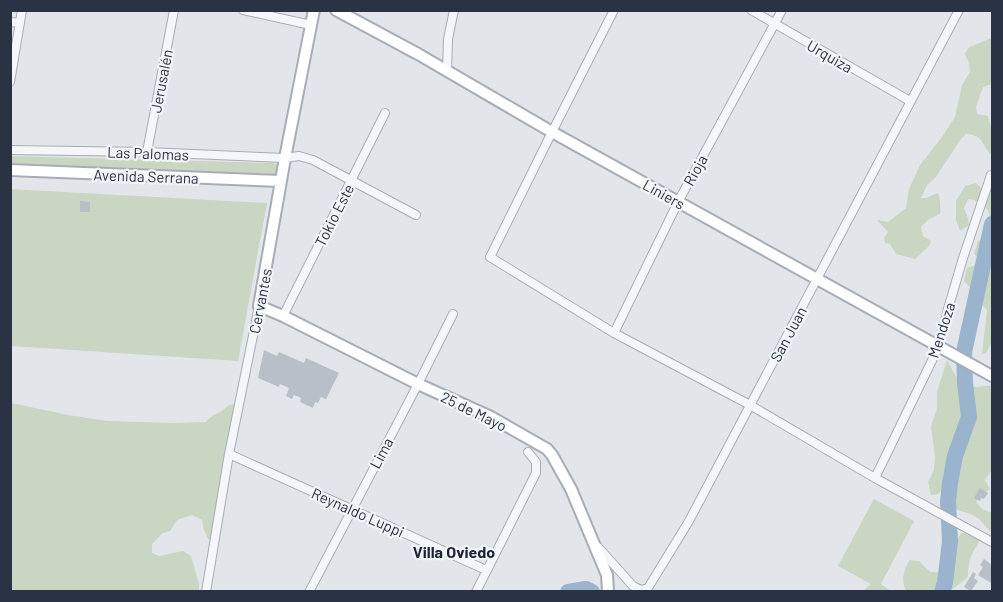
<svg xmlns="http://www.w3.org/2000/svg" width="1003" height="602" viewBox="0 0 1003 602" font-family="Barlow,sans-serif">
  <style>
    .green { fill: #c8d6c2 }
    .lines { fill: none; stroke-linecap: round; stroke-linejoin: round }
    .river { stroke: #9bb4cd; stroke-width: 16 }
    .building { fill: #b9bfc9 }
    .street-casing { stroke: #a7adb6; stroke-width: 10 }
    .secondary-casing { stroke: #a7adb6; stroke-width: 14 }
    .street { stroke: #f5f6f9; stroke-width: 8 }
    .secondary { stroke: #fff; stroke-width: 10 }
    .labels { text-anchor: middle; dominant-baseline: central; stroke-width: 4.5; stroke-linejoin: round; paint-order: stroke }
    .street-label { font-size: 15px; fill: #293344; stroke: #f2f5f8 }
    .neighbourhood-label { font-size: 16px; font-weight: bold; fill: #1b2435; stroke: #f2f5f8 }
  </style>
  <rect width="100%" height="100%" fill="#e2e6eb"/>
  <path class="green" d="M992 38V84L983 87 976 107 977 114 988 116 992 131V155C980 145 986 136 966 134L961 139 936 177 927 185 921 198H926L938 193C940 200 941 206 940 214L929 219 921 227 923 236 931 241 929 246 915 259 896 254 890 244 885 243 884 238 888 232 877 220 888 222 906 208 909 189 920 165 942 137 955 117 962 85 970 72 969 63 965 54 969 47Z
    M10 156 273 163 278 165 277 174H274L11 165Z
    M976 183 982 189 992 194V341L986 353 982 354 987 310 982 305 979 296 964 281 967 268 980 263 982 260 974 254 978 241 989 236 991 225 988 210 974 200 968 199 964 208 968 218 969 225 960 231 956 220V201L965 186Z
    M10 189 267 203 238 361 11 346Z
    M947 360C954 371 957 386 973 387 980 387 985 385 992 386V470L985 480 990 489 979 497 976 502 982 509 992 513V532C984 527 982 520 976 517 971 513 962 512 955 509L954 495 942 490 938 494 931 495 928 482 934 470 935 456 931 427 937 408V392Z
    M11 403 68 415 107 421 175 423 206 422C211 415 215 415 222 411 227 407 227 405 234 404L236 407 212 541 208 539 204 530 202 520 192 515 177 520 170 531 163 533 152 544V553L159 556 183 551 191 556 199 584V591L11 592Z
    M874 499 914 521 881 584 891 591H863L871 584 838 566Z
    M962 533H970L980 538C979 544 976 546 973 552 969 560 968 568 968 577L950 591H906C901 579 903 571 910 560L919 561 930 572 949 573C956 561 952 542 962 533Z"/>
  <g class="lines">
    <path class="river" d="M568 592 586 589 592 592
      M942 592 945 583 950 541 948 501 950 483 955 456 969 417 965 383 964 352 992 224"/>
  </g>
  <path class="building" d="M80 201 90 202V212H80Z
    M264 350 277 356 279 352 304 363 306 358 339 373 326 399 321 397 318 403 315 402 313 408 300 402 301 398 294 395 292 399 286 396 289 388 280 384 279 387 258 378Z
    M980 488 988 493 984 499 981 498 980 501 974 498Z
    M984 559 992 565V581L991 583 978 575 983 567 980 565Z
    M973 572 976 574 974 578 978 581 971 591 964 587Z"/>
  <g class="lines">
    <g class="street-casing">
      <path id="street" d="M243 10 311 25
        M614 10 552 132 490 257 614 333 750 405 875 478 992 542
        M751 10 910 101
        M10 22 20 23
        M447 71 448 39 454 10
        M10 82 22 10
        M10 150 147 152 285 158 299 156 313 160 416 215
        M147 152 174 10
        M283 316 385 113
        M614 333 678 202 782 10
        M229 454 486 570
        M875 478 939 346 948 309 963 258 991 175
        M598 547 633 586 641 590 648 588 689 521 959 10
        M206 592 229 454 259 306
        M309 592 418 384 453 314
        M476 592 536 473V462L528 452"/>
    </g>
    <g class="secondary-casing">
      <path id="secondary" d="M314 10 285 158 259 306 283 316 418 384 491 417 547 449 552 455 571 489 607 575 608 592
        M336 10 418 54 552 132 992 376
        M10 170 281 181"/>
    </g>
    <use href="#street" class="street"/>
    <use href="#secondary" class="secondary"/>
  </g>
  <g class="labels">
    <g class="street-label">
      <text transform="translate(830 56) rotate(30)">Urquiza</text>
      <text transform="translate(161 81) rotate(-79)">Jerusalén</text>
      <text transform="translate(148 153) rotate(2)">Las Palomas</text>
      <text transform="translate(695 170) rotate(-61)">Rioja</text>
      <text transform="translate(146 176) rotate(2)">Avenida Serrana</text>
      <text transform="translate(664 194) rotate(29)">Liniers</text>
      <text transform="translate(334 215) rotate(-63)">Tokio Este</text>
      <text transform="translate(260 301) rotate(-79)">Cervantes</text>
      <text transform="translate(941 330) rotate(-72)">Mendoza</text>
      <text transform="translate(788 334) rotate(-62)">San Juan</text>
      <text transform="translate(474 411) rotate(26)">25 de Mayo</text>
      <text transform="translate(381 453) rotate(-62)">Lima</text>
      <text transform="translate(358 512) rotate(24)">Reynaldo Luppi</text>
    </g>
    <g class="neighbourhood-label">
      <text x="454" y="551">Villa Oviedo</text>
    </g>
  </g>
  <rect width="1003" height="602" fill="none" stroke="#293344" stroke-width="24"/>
</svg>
